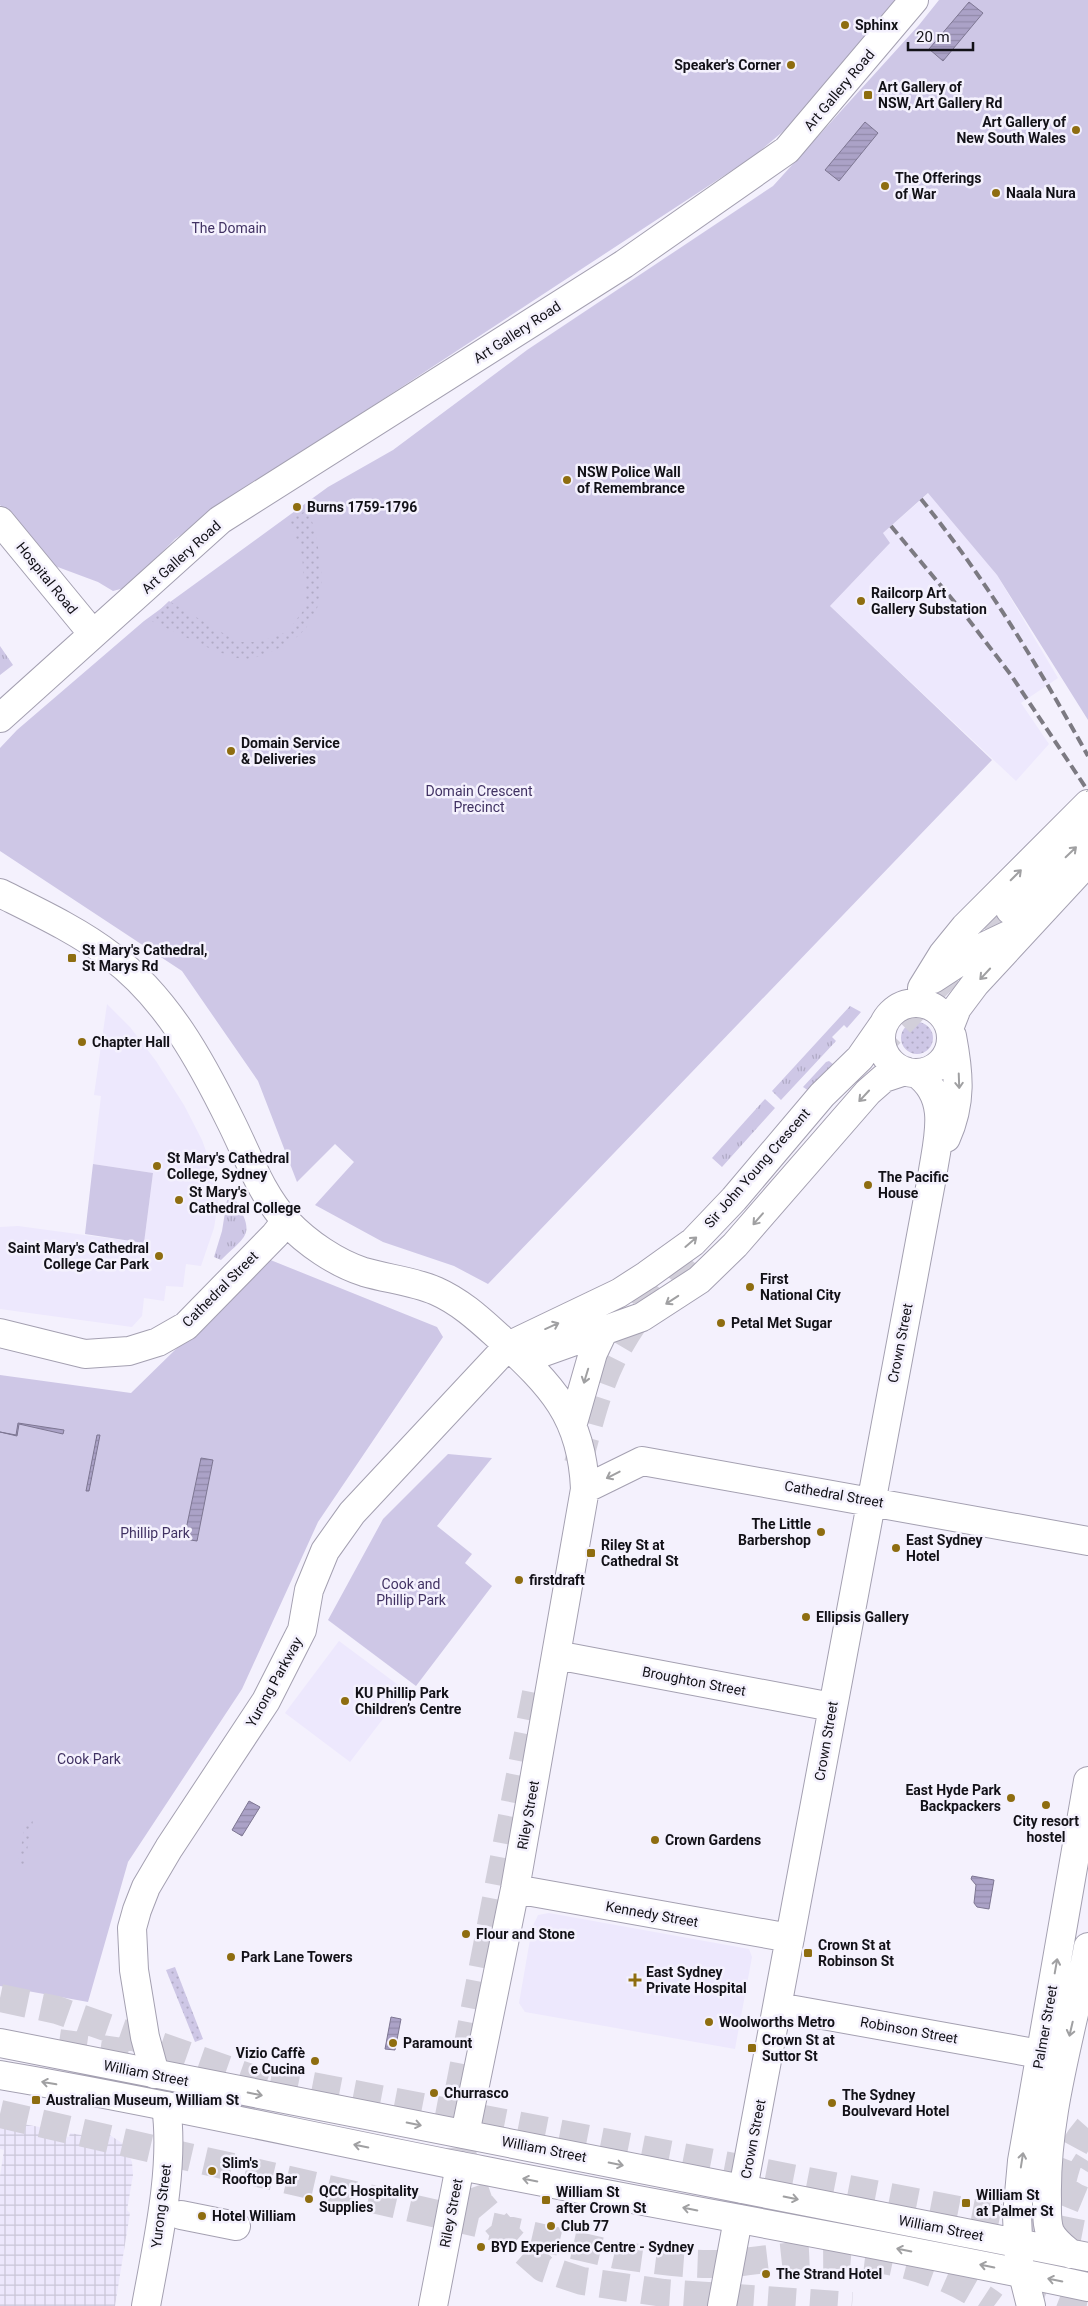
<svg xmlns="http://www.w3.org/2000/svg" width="1088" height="2306" viewBox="0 0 1088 2306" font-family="Roboto,sans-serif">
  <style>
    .built { fill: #ede8fd }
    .industrial { fill: url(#industrial-grid) }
    .grass { fill: url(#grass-tufts) }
    .park { fill: #cec7e6 }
    .garden { fill: url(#garden-dots) }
    .water { fill: url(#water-rules); stroke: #7d7692 }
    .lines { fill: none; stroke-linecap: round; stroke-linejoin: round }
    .highway-tunnel { stroke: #d2cfda; stroke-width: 28; stroke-dasharray: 28 14; stroke-linecap: butt }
    .minor-casing { stroke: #a4a0b1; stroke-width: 30 }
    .major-casing { stroke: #a4a0b1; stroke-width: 30 }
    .highway-casing { stroke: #a4a0b1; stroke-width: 30 }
    .minor { stroke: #fff; stroke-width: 28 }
    .major { stroke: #fff; stroke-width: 28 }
    .highway { stroke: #fff; stroke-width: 28 }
    .rail { stroke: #7c7a82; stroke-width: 4; stroke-dasharray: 10 5; stroke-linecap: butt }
    .oneway { stroke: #a0a0a2 }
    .poi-dot { fill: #8e6d10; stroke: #f4f1fd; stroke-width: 2 }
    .labels { text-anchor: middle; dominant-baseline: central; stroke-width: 5; stroke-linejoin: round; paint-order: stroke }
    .poi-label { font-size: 14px; font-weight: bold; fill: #121117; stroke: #f4f1fd; text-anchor: start }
    .street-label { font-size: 14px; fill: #121117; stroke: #f4f1fd }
    .park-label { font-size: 14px; fill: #413263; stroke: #f4f1fd }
  </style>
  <defs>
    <pattern id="industrial-grid" width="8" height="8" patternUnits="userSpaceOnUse" patternTransform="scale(1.25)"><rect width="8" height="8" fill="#ede8fd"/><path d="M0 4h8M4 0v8" fill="none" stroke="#cac6d8"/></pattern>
    <pattern id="grass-tufts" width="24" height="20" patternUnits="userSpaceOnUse" patternTransform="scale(1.25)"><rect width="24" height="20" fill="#cec7e6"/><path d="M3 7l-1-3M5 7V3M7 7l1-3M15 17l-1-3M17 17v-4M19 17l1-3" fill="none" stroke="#b0aac5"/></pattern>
    <pattern id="garden-dots" width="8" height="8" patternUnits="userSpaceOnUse" patternTransform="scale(1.25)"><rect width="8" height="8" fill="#cec7e6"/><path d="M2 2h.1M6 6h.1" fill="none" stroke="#b0aac5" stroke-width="1.8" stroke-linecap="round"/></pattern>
    <pattern id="water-rules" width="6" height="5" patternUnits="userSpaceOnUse" patternTransform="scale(1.25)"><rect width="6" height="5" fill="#aba2c7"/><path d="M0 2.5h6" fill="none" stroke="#928aaa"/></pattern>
  </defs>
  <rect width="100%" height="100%" fill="#f4f1fd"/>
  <path class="built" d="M929 493 997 575 1058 678 1021 703 1049 744 1016 781 830 606 890 543 883 533Z
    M107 1004 130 1027 156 1061 184 1105 202 1140 218 1184V1203L214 1228 201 1266 186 1264 183 1287 166 1286 164 1301 144 1298 142 1316 132 1327 0 1309V1227L18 1226 144 1243 153 1173 93 1164 101 1096 94 1095Z
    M339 1641 405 1690 350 1762 285 1713Z
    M549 1913 749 1949 752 1957 735 2049 525 2012 519 2003 532 1928 538 1915Z"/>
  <path class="industrial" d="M0 2120 51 2129V2133L69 2137 70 2133 87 2136 88 2129 105 2132 122 2143 127 2151 132 2162 133 2175 127 2210 130 2213 115 2306H0V2176L4 2150 0 2149Z"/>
  <path class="grass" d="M0 646 13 665 0 675Z
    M850 1006 861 1012 847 1028 844 1025 832 1037 836 1041 781 1100 772 1091Z
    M829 1061 838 1068 809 1091 803 1087 826 1062Z
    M765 1099 775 1108 722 1167 712 1158Z
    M227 1200 236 1201C255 1235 247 1235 221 1260L214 1257 222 1231Z"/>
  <path class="park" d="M0 0H898L793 123 754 156 252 485 175 539 128 587 113 591 98 582 55 566 0 505Z
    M939 0H1088V720L997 575 928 493 883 533 890 543 830 606 992 760 488 1284 454 1266 383 1242 315 1205 354 1162 335 1144 297 1182 258 1081 182 971 0 851V748L17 730 144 621 328 487 393 450 527 350 773 186 919 25Z
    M93 1164 153 1173 144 1243 85 1234Z
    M268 1259 437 1327 443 1337 318 1522 242 1689 128 1862 88 2002 0 1986V1375L131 1393Z
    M448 1454 492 1458 437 1526 472 1554 465 1563 492 1586 416 1686 328 1620 383 1519Z"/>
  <path class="garden" d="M309 510C323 561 338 622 277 649 265 655 250 661 237 658 208 650 177 632 149 620L169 601 238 642H259L287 632 306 607 302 555 289 518Z
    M901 1038a16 16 0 1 1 32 0a16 16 0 1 1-32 0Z
    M26 1820 33 1821 24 1865 18 1863Z
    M175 1967 203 2039 195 2042 166 1970Z"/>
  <path class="water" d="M969 2 983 13 943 61 929 49Z
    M865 122 878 133 839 181 825 170Z
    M18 1423 64 1430 63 1434 19 1424 17 1436 0 1432 16 1435Z
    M97 1435H100L89 1491H86Z
    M201 1458 213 1460 197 1541 184 1539Z
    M249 1801 260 1807 242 1836 232 1830Z
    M972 1876 994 1880 989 1909 977 1907 974 1903 976 1885 971 1879Z
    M391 2017 401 2019 395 2050 385 2049Z"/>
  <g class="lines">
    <path class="highway-tunnel" d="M871 1053 1010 910
      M578 1464C589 1425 598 1383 618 1348 639 1311 665 1281 692 1249
      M536 1693 458 2095 460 2148 479 2202 512 2241 543 2268 582 2281 664 2293 852 2306
      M0 1998 57 2010 288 2091
      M59 2043 150 2056
      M271 2078 1088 2235
      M0 2114 617 2255C647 2259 677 2264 708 2264 743 2264 779 2256 814 2255 877 2253 943 2268 994 2306
      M1061 2187C1066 2163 1072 2146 1088 2128
      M846 2220 871 2226 924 2246
      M1051 2246V2240L1075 2182 1088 2161
      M1021 2281 1068 2299 1088 2303"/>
    <g class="minor-casing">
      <path id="minor" d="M0 521 93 634
        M0 718 220 520 624 264 787 150 914 0
        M0 893C36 911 79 931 111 956 167 998 201 1061 231 1122 248 1156 261 1194 287 1222 307 1243 336 1263 364 1272 388 1279 413 1281 436 1291 461 1302 480 1320 500 1338 551 1386 582 1415 585 1489L515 1889 465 2134
        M933 979 979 949 1019 930
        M922 988 943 954 965 927 1088 804
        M881 1038a35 35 0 1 1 70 0a35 35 0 1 1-70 0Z
        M950 1026 957 1008 975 984 1088 862
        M946 1138C962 1103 959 1073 952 1036
        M0 1333 85 1354 129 1351 158 1342 186 1326 275 1235 286 1221
        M524 1359 642 1317 699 1280 735 1245 868 1092 884 1078 905 1071
        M573 1423 593 1353 603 1332
        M585 1489 642 1461 1088 1541
        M556 1655 832 1707
        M515 1889 790 1938
        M778 2007 1040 2054
        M155 2074 145 2037 134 1970 132 1928 137 1910 146 1887 169 1848 266 1701 302 1630 309 1590 325 1551 352 1513 508 1346 619 1293 647 1275 693 1242 734 1199 822 1095 860 1058 883 1025
        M743 2189 932 1177C937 1141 952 1098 916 1073
        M181 2215 236 2226
        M146 2306C157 2245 175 2167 166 2106
        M433 2306 460 2166
        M722 2306 738 2219"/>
    </g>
    <g class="major-casing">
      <path id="major" d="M0 2043 1088 2257
        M0 2075C161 2102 320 2139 481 2170 683 2210 886 2244 1088 2287
        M1071 2254C1064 2248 1055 2242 1050 2232 1046 2222 1047 2209 1047 2199 1045 2113 1073 2030 1088 1947
        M1019 2260 1017 2216 1022 2161 1088 1781"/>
    </g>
    <g class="highway-casing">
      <path id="highway" d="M1010 910 1088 836
        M1023 2274 1031 2306"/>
    </g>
    <use href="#minor" class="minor"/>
    <use href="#major" class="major"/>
    <use href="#highway" class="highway"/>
    <path class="rail" d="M921 499C986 579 1038 666 1088 756
      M891 526 962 611 1011 675 1088 791"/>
  </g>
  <defs><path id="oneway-shaft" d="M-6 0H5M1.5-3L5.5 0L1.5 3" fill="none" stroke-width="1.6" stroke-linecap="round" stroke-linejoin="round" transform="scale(1.25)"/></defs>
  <g class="oneway">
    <use href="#oneway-shaft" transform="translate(1071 852) rotate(-44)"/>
    <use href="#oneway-shaft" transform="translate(1016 875) rotate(-45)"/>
    <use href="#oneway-shaft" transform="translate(985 974) rotate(133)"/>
    <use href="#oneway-shaft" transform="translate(959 1081) rotate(88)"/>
    <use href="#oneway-shaft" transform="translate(864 1096) rotate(133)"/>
    <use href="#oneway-shaft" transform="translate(758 1219) rotate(131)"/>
    <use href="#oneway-shaft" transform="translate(691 1242) rotate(-41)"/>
    <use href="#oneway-shaft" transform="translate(672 1300) rotate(147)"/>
    <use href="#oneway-shaft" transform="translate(552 1326) rotate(-24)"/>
    <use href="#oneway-shaft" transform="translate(586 1376) rotate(107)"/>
    <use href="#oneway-shaft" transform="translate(613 1475) rotate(153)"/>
    <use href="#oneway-shaft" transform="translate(1056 1966) rotate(-80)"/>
    <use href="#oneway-shaft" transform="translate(1071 2029) rotate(103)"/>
    <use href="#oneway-shaft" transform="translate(49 2083) rotate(-170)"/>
    <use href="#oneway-shaft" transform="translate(255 2094) rotate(11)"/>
    <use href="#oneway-shaft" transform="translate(414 2124) rotate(11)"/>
    <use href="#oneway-shaft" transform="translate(361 2146) rotate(-169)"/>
    <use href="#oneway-shaft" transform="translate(1022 2160) rotate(-81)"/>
    <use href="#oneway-shaft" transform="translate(616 2164) rotate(11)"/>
    <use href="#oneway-shaft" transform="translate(530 2180) rotate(-169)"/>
    <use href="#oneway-shaft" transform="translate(791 2198) rotate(11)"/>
    <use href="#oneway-shaft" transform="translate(690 2209) rotate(-169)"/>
    <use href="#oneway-shaft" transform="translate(904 2250) rotate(-169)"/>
    <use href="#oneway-shaft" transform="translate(987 2266) rotate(-168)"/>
    <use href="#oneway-shaft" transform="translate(1055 2280) rotate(-169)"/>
  </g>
  <g class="poi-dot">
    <circle cx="845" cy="25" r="5"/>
    <circle cx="791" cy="65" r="5"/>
    <rect x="863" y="90" width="10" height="10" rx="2.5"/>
    <circle cx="1076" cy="130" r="5"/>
    <circle cx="885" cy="186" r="5"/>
    <circle cx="996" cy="193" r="5"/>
    <circle cx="567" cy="480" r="5"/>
    <circle cx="297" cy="507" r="5"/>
    <circle cx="861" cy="601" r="5"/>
    <circle cx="231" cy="751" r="5"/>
    <rect x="67" y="953" width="10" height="10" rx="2.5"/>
    <circle cx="82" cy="1042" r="5"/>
    <circle cx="157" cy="1166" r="5"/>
    <circle cx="868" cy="1185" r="5"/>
    <circle cx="179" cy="1200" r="5"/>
    <circle cx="159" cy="1256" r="5"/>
    <circle cx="750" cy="1287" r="5"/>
    <circle cx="721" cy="1323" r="5"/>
    <circle cx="821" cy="1532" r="5"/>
    <circle cx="896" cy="1548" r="5"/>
    <rect x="586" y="1548" width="10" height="10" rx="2.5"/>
    <circle cx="519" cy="1580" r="5"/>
    <circle cx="806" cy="1617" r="5"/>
    <circle cx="345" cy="1701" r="5"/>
    <circle cx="1011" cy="1798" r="5"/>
    <circle cx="1046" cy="1805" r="5"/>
    <circle cx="655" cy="1840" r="5"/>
    <circle cx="466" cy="1934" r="5"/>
    <rect x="803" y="1948" width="10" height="10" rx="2.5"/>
    <circle cx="231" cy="1957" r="5"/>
    <path d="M632.5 1972.5h5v5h5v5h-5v5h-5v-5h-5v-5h5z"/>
    <circle cx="709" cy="2022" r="5"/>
    <circle cx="393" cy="2043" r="5"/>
    <rect x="747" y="2043" width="10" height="10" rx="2.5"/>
    <circle cx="315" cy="2061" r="5"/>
    <circle cx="434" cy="2093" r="5"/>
    <rect x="31" y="2095" width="10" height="10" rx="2.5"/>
    <circle cx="832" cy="2103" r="5"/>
    <circle cx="212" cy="2171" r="5"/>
    <circle cx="309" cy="2199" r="5"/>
    <rect x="541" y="2195" width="10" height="10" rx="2.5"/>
    <rect x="961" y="2198" width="10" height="10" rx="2.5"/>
    <circle cx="202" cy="2216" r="5"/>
    <circle cx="551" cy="2226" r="5"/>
    <circle cx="481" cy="2247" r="5"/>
    <circle cx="766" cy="2274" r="5"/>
  </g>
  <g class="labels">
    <g class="poi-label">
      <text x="855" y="25">Sphinx</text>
      <text x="781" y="65" text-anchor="end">Speaker's Corner</text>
      <text x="878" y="87">Art Gallery of<tspan x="878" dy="16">NSW, Art Gallery Rd</tspan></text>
      <text x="1066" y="122" text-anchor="end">Art Gallery of<tspan x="1066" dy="16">New South Wales</tspan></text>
      <text x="895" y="178">The Offerings<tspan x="895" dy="16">of War</tspan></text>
      <text x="1006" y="193">Naala Nura</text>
      <text x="577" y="472">NSW Police Wall<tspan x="577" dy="16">of Remembrance</tspan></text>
      <text x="307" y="507">Burns 1759-1796</text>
      <text x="871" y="593">Railcorp Art<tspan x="871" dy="16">Gallery Substation</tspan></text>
      <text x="241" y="743">Domain Service<tspan x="241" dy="16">&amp; Deliveries</tspan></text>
      <text x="82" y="950">St Mary's Cathedral,<tspan x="82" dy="16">St Marys Rd</tspan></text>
      <text x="92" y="1042">Chapter Hall</text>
      <text x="167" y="1158">St Mary's Cathedral<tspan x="167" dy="16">College, Sydney</tspan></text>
      <text x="878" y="1177">The Pacific<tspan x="878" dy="16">House</tspan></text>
      <text x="189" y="1192">St Mary's<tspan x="189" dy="16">Cathedral College</tspan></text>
      <text x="149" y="1248" text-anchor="end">Saint Mary's Cathedral<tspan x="149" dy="16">College Car Park</tspan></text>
      <text x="760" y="1279">First<tspan x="760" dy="16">National City</tspan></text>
      <text x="731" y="1323">Petal Met Sugar</text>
      <text x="811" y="1524" text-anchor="end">The Little<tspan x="811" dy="16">Barbershop</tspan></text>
      <text x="906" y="1540">East Sydney<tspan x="906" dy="16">Hotel</tspan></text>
      <text x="601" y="1545">Riley St at<tspan x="601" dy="16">Cathedral St</tspan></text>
      <text x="529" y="1580">firstdraft</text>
      <text x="816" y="1617">Ellipsis Gallery</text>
      <text x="355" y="1693">KU Phillip Park<tspan x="355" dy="16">Children’s Centre</tspan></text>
      <text x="1001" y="1790" text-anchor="end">East Hyde Park<tspan x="1001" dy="16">Backpackers</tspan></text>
      <text x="1046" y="1821" text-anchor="middle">City resort<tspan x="1046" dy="16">hostel</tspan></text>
      <text x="665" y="1840">Crown Gardens</text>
      <text x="476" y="1934">Flour and Stone</text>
      <text x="818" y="1945">Crown St at<tspan x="818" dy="16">Robinson St</tspan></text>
      <text x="241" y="1957">Park Lane Towers</text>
      <text x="646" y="1972">East Sydney<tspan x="646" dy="16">Private Hospital</tspan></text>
      <text x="719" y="2022">Woolworths Metro</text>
      <text x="762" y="2040">Crown St at<tspan x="762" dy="16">Suttor St</tspan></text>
      <text x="403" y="2043">Paramount</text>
      <text x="305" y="2053" text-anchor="end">Vizio Caffè<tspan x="305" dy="16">e Cucina</tspan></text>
      <text x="444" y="2093">Churrasco</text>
      <text x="842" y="2095">The Sydney<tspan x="842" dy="16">Boulvevard Hotel</tspan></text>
      <text x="46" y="2100">Australian Museum, William St</text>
      <text x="222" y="2163">Slim's<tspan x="222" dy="16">Rooftop Bar</tspan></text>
      <text x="319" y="2191">QCC Hospitality<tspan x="319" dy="16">Supplies</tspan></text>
      <text x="556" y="2192">William St<tspan x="556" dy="16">after Crown St</tspan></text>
      <text x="976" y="2195">William St<tspan x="976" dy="16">at Palmer St</tspan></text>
      <text x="212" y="2216">Hotel William</text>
      <text x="561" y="2226">Club 77</text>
      <text x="491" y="2247">BYD Experience Centre - Sydney</text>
      <text x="776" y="2274">The Strand Hotel</text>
    </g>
    <g class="street-label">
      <text transform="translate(839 90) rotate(-50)">Art Gallery Road</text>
      <text transform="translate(517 332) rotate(-33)">Art Gallery Road</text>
      <text transform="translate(181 557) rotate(-42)">Art Gallery Road</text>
      <text transform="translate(47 578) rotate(51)">Hospital Road</text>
      <text transform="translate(757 1168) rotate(-49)">Sir John Young Crescent</text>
      <text transform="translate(220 1289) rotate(-45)">Cathedral Street</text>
      <text transform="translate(900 1343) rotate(-79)">Crown Street</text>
      <text transform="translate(834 1494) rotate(10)">Cathedral Street</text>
      <text transform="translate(694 1681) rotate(11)">Broughton Street</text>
      <text transform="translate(274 1682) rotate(-61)">Yurong Parkway</text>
      <text transform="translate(826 1741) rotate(-80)">Crown Street</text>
      <text transform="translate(528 1815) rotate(-80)">Riley Street</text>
      <text transform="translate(652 1914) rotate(10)">Kennedy Street</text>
      <text transform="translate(1045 2027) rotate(-80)">Palmer Street</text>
      <text transform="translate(909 2030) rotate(10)">Robinson Street</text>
      <text transform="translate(146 2073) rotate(11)">William Street</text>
      <text transform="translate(753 2139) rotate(-79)">Crown Street</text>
      <text transform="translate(544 2149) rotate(11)">William Street</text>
      <text transform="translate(161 2206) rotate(-83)">Yurong Street</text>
      <text transform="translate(451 2213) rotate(-79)">Riley Street</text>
      <text transform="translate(941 2228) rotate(11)">William Street</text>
    </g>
    <g class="park-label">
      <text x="229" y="228">The Domain</text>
      <text x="479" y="791">Domain Crescent<tspan x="479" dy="16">Precinct</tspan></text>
      <text x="155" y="1533">Phillip Park</text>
      <text x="411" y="1584">Cook and<tspan x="411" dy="16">Phillip Park</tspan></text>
      <text x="89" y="1759">Cook Park</text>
    </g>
  </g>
  <path d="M908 42v8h65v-8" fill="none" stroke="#121117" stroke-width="2.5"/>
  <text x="916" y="42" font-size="15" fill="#121117" stroke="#f4f1fd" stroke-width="4" paint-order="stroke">20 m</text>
</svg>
